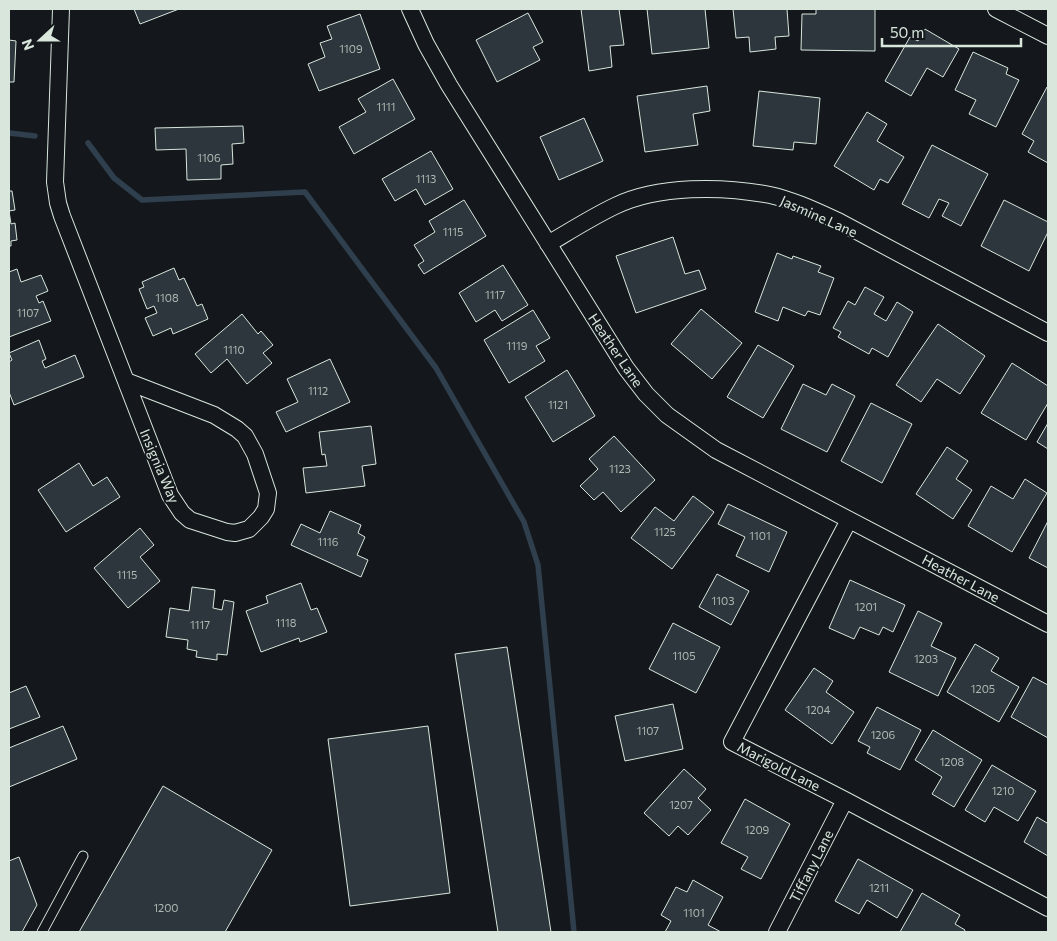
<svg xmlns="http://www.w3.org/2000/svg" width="1057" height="941" viewBox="0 0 1057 941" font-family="Commissioner,sans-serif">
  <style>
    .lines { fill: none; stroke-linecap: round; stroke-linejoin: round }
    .stream { stroke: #2f3f4d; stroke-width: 5.5 }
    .building { fill: #2c363c; stroke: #d8e6dc }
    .lane-casing { stroke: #d8e6dc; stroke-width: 11 }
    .street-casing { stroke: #d8e6dc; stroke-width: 18 }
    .lane { stroke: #14181c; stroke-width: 9 }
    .street { stroke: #14181c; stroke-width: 16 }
    .labels { text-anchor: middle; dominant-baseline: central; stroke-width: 4; stroke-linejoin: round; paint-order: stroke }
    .number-label { font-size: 11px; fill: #adbab4 }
    .street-label { font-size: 14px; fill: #d8e6dc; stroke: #14181c }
  </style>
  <rect width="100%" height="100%" fill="#14181c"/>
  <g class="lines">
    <path class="stream" d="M9 133 35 136
      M88 143 114 178 142 200 305 192 436 368 524 522 538 565 574 932"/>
  </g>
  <path class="building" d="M134 9H179L140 24Z
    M581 9H619L624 45 610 46 612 67 589 71Z
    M647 9H705L709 48 652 54Z
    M733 9H787L789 36 775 37 776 49 750 52 749 37 736 38Z
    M816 9H875V51L801 50 802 14H816Z
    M528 13 543 42 533 47 540 60 497 82 476 40Z
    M360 14 380 69 319 91 308 64 325 57 320 43 332 39 327 26Z
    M925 29 959 49 943 77 927 68 911 96 885 81 910 37 918 41Z
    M9 40 16 41 14 82H9Z
    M973 52 1008 68 1006 74 1019 80 996 127 969 114 976 100 955 90Z
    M393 79 415 119 354 154 339 127 366 112 358 99Z
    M707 86 710 111 693 114 698 145 645 152 637 96Z
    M1047 87H1048V163L1028 152 1034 141 1022 134Z
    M759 91 820 98 816 144 794 142 793 150 753 146Z
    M867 112 887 124 877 141 904 157 888 183 880 179 874 190 834 166Z
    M584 118 603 161 559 180 540 137Z
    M243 126 244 143 232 144 233 164 221 165V179L187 180 186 149 156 150 155 128Z
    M932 145 988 174 961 226 942 216 949 203 939 199 929 218 902 204Z
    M431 151 453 189 425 205 416 189 395 201 382 179Z
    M9 191H12L15 210 9 211 11 224 15 223 17 240 11 241V246H9Z
    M464 200 486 236 424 274 418 265 424 261 414 245 435 232 429 221Z
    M1004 200 1048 222V232L1029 271 981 246Z
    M673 237 685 274 699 270 706 289 636 313 616 256Z
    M777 253 792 259 793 256 821 266 818 272 834 278 820 315 808 311 805 316 783 307 778 321 755 312Z
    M503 265 528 305 502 321 495 310 476 322 459 293Z
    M174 268 179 280 184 278 197 306 202 304 208 319 173 334 171 328 153 336 145 318 157 313 154 306 147 309 139 289 144 287 142 282Z
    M17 269 21 282 41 275 48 291 36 296 39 303 43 301 51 321 9 337V272Z
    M865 287 884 297 874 314 886 321 897 302 913 312 888 357 872 348 869 354 838 337 841 332 833 328 848 301 855 305Z
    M701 309 742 343 712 379 671 344Z
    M533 310 550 338 536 346 545 361 509 383 484 340Z
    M242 314 258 334 261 331 273 345 263 353 272 363 247 384 227 359 211 373 195 354Z
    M938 324 985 356 960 394 937 379 921 402 896 385Z
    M39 340 46 359 42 361 45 368 75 355 84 377 14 405 9 392V362L12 360 9 353Z
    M758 345 794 366 763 418 727 397Z
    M330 359 350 402 286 432 276 412 298 402 287 379Z
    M1012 363 1048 386V403L1026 440 981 413Z
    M567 370 595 416 553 442 525 397Z
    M803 384 826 395 832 384 855 396 827 452 781 429Z
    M871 403 912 424 882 483 841 461Z
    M1048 423V449L1037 442Z
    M371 426 376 464 362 466 365 486 306 493 303 468 327 466 325 454 322 455 319 432Z
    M614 436 655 480 621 512 603 492 594 500 580 486 598 469 589 459Z
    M947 447 968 461 956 479 972 490 953 519 916 494Z
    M79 463 93 486 107 477 120 497 66 532 38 490Z
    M1025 479 1047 493 1012 552 968 526 991 486 1013 499Z
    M693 496 714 512 672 569 631 538 655 507 674 521Z
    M728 504 787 532 769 572 736 556 745 537 718 524Z
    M330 511 361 525 358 533 365 537 357 555 368 560 361 577 291 545 301 524 320 533Z
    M1048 521V568L1029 558Z
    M140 528 154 545 140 557 160 581 128 608 94 568Z
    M717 574 749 591 731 625 699 607Z
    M850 580 905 605 893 632 883 627 879 635 860 627 854 639 829 628Z
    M301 583 311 610 317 608 327 632 300 642 299 638 261 652 246 611 268 603 266 596Z
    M192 587 215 590 213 608 222 610 224 600 234 602 227 655 217 654V660L196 657 197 651 187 649 188 640 166 637 170 608 189 611Z
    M918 611 942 623 931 646 956 658 938 696 889 672Z
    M673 623 720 647 696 693 649 669Z
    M975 644 999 658 991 671 1019 687 999 722 947 692Z
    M507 647 551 932H498L455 654Z
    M814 668 833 681 826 692 854 712 832 744 785 710Z
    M1033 677 1048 685V738L1011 717Z
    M26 686 40 717 9 729V693Z
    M673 704 683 749 625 761 615 716Z
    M877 707 921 730 900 770 867 753 870 747 858 741Z
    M63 726 77 759 9 787V748Z
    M428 726 450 893 350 906 328 739Z
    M933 730 982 760 954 807 932 794 942 777 915 760Z
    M992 765 1036 791 1018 821 994 807 985 822 965 810Z
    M684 769 706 789 698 798 711 810 688 835 678 826 669 836 644 813Z
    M163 786 272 850 225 932H79Z
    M745 799 790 824 761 879 741 869 748 857 721 843Z
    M1037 817 1047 823 1048 821V856L1024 842Z
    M19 857 37 905 22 932H9V861Z
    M858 859 913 890 897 918 867 900 859 914 835 901Z
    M693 880 723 897 708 925 721 932H665L671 921 661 915 676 887 687 892Z
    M922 893 960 915 955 924 965 930 964 932H900Z"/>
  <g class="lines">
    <g class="lane-casing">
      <path id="lane" d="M42 932 83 856"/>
    </g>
    <g class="street-casing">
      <path id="street" d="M61 9 55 182 58 203 62 216 170 495 182 513 190 520 227 532 235 533 249 529 261 517 266 509 268 493 255 454 245 436 237 429 214 415 126 381
        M410 9 426 44 449 85 626 368 646 394 667 415 716 450 1048 624
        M996 9 1048 36
        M548 244C570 231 592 217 615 206 658 185 723 186 770 195 793 200 816 211 838 221L1048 333
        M849 520 732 742 845 800 1048 908
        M777 932 845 800"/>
    </g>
    <use href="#lane" class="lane"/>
    <use href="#street" class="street"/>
  </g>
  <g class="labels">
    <g class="number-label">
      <text x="351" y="48">1109</text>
      <text x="386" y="106">1111</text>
      <text x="209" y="157">1106</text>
      <text x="426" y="178">1113</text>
      <text x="453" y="231">1115</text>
      <text x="495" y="294">1117</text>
      <text x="167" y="297">1108</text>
      <text x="28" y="312">1107</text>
      <text x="517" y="345">1119</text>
      <text x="234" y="349">1110</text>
      <text x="318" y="390">1112</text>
      <text x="558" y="404">1121</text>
      <text x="620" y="468">1123</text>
      <text x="665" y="531">1125</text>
      <text x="760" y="535">1101</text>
      <text x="328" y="541">1116</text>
      <text x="127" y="574">1115</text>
      <text x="723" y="600">1103</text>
      <text x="866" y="606">1201</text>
      <text x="286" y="622">1118</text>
      <text x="200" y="624">1117</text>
      <text x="684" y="655">1105</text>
      <text x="926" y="658">1203</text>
      <text x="983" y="688">1205</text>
      <text x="818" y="709">1204</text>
      <text x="648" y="730">1107</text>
      <text x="883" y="734">1206</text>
      <text x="952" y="761">1208</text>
      <text x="1003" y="790">1210</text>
      <text x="681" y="804">1207</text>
      <text x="757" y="829">1209</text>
      <text x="879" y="887">1211</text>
      <text x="166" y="907">1200</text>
      <text x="694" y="912">1101</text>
    </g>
    <g class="street-label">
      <text transform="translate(819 216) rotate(24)">Jasmine Lane</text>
      <text transform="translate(616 350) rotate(56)">Heather Lane</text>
      <text transform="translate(160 466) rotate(67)">Insignia Way</text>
      <text transform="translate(961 578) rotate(28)">Heather Lane</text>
      <text transform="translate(779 766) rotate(27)">Marigold Lane</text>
      <text transform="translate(811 866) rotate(-63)">Tiffany Lane</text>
    </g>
  </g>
  <rect width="1057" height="941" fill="none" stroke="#d8e6dc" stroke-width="20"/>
  <g transform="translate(40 40) rotate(249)" stroke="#14181c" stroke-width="4" paint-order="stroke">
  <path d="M0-4L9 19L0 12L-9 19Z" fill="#d8e6dc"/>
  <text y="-8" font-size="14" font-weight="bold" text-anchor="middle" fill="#d8e6dc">N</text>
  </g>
  <path d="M882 38v8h139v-8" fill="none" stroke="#d8e6dc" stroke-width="2.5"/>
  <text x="890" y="38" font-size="15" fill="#d8e6dc" stroke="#14181c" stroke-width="4" paint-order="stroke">50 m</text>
</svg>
